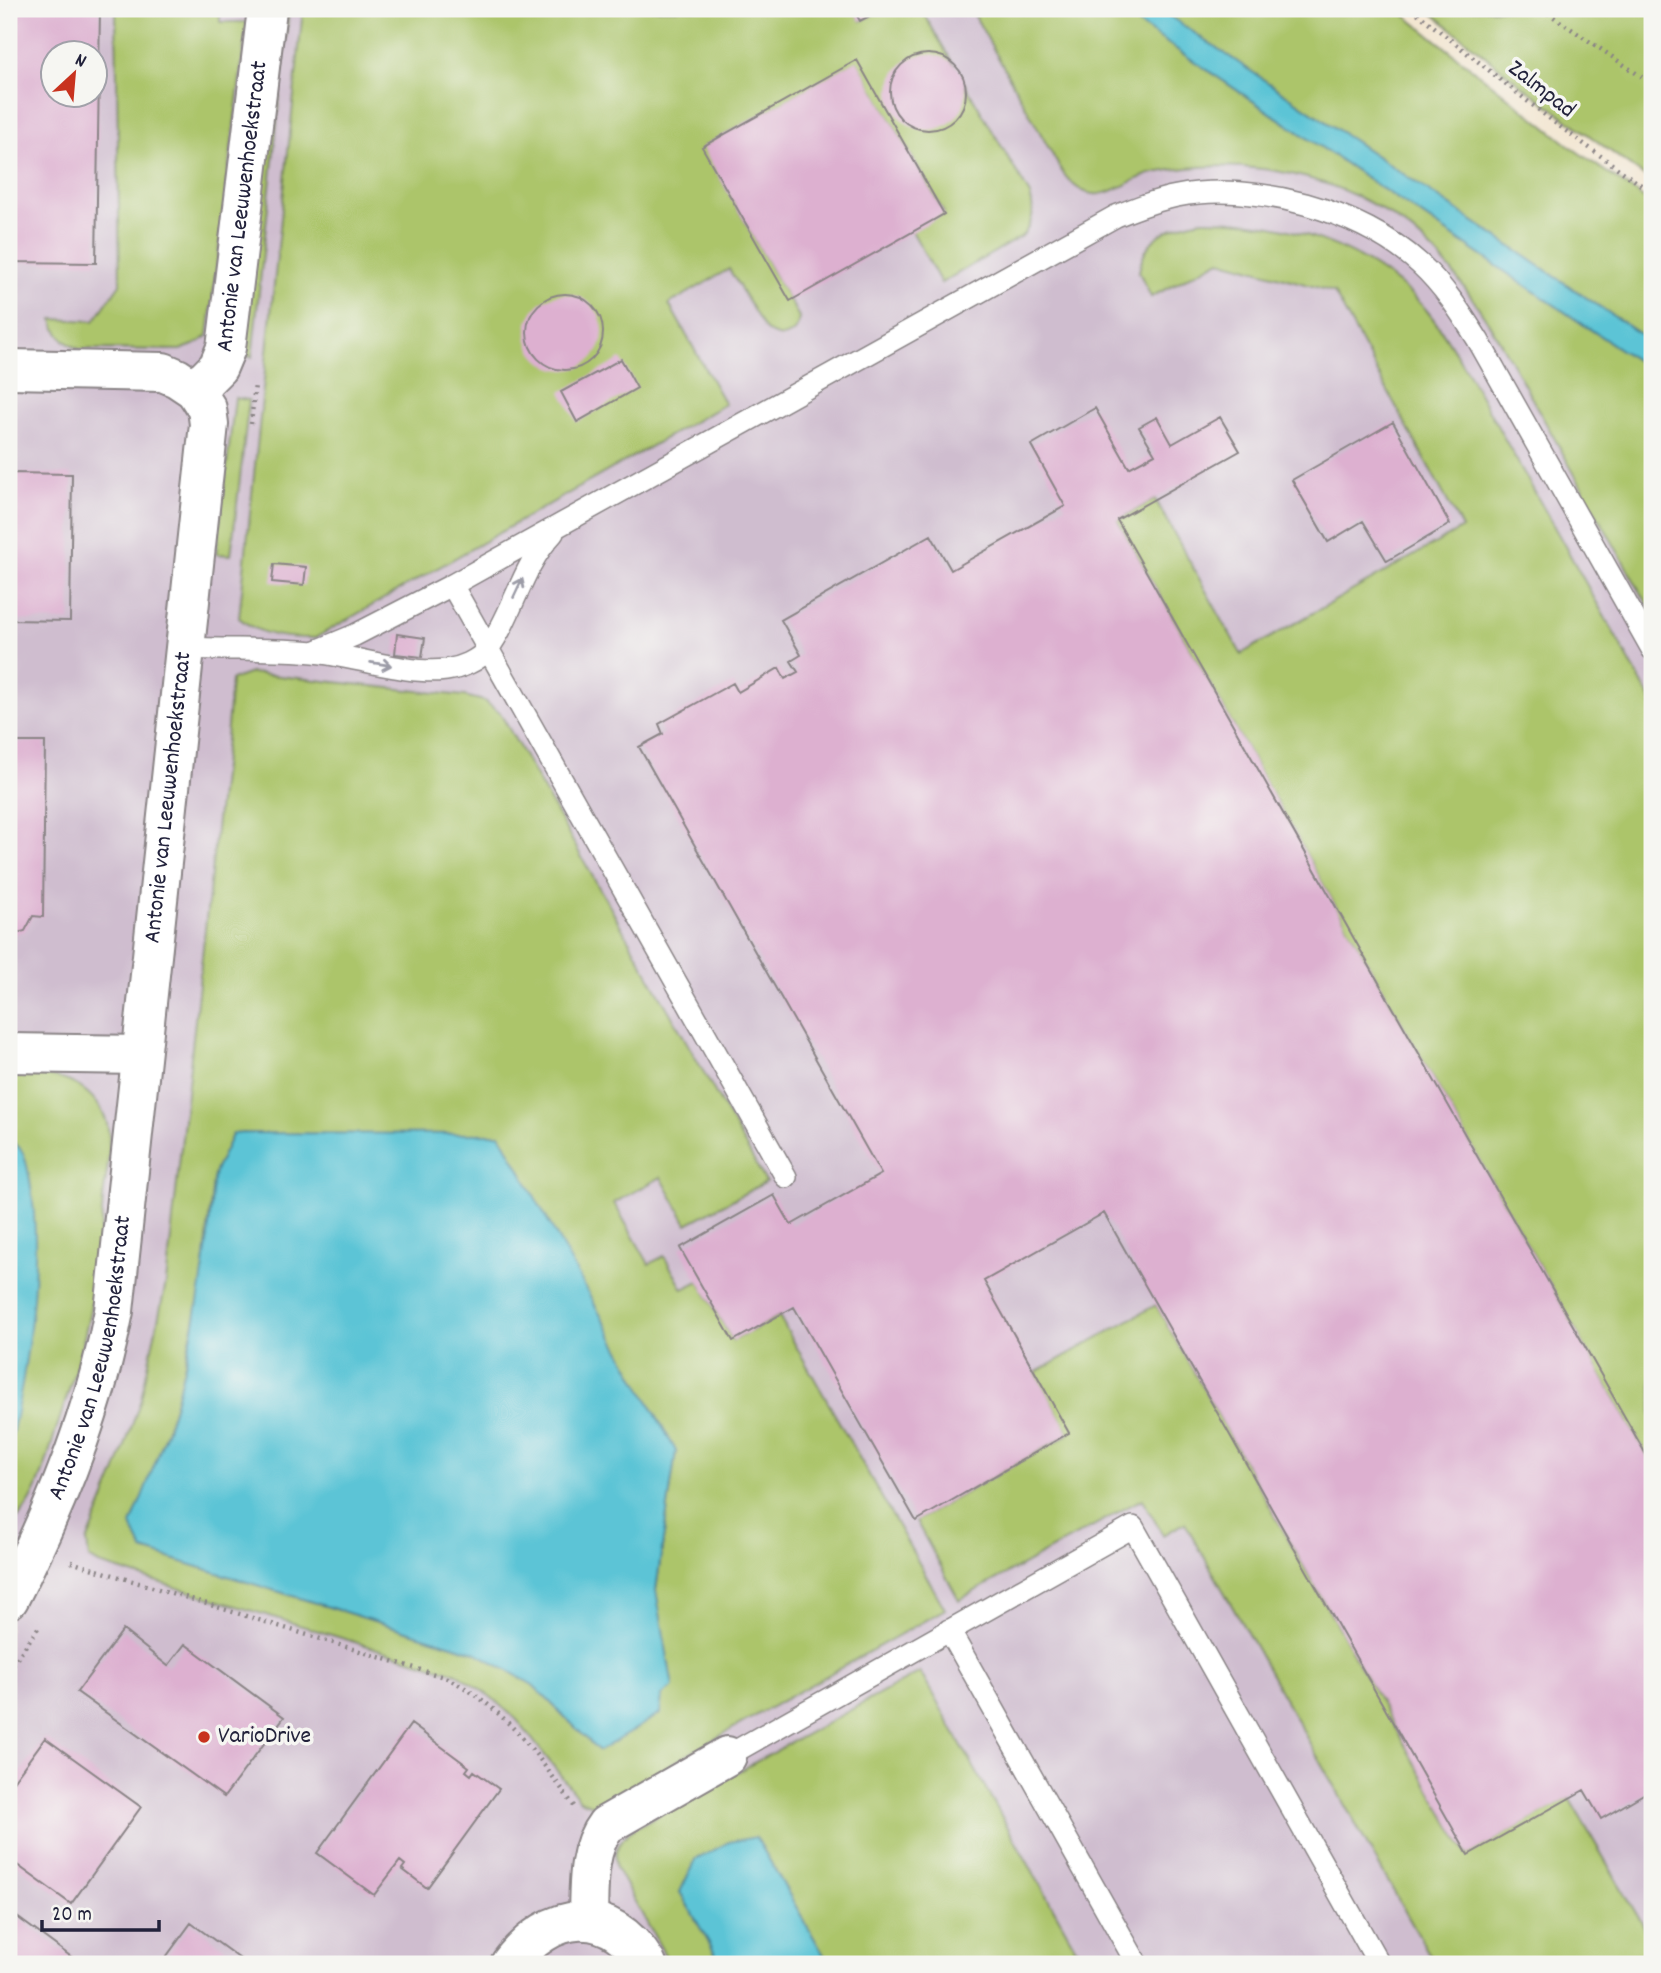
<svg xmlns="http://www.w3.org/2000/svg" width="1661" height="1973" viewBox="0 0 1661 1973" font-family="Dekko,sans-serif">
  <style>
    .industrial { fill: #cfbdcf; fill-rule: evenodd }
    .green { fill: #acc56a; stroke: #677452; stroke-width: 2; fill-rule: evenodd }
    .water { fill: #5bc4d6; stroke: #3e7388; stroke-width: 2 }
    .building { fill: #ddb0d0; fill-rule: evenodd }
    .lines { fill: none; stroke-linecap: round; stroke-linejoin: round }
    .lane-casing { stroke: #8a8486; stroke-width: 24 }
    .street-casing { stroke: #8a8486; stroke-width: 42 }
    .path { stroke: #8a8486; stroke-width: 4.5; stroke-dasharray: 2 5; stroke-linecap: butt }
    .lane { stroke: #fff; stroke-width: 21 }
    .street { stroke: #fff; stroke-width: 38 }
    .oneway { stroke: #9c9ca7 }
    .poi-dot { fill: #c8321e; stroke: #f6f6f2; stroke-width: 2.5 }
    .labels { text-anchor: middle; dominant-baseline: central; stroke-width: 7; stroke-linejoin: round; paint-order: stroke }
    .street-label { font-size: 24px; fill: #22223b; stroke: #f6f6f2 }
    .poi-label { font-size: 24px; fill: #22223b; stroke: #f6f6f2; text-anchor: start }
  </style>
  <rect width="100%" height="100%" fill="#f6f6f2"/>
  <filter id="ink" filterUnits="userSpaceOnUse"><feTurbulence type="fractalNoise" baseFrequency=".0143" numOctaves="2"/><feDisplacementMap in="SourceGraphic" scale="14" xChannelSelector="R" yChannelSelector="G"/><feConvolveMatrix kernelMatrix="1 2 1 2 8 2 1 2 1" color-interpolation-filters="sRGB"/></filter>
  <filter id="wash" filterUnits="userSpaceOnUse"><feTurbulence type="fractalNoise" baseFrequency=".00686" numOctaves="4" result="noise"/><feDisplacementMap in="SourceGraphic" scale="28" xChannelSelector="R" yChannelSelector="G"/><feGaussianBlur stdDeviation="1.57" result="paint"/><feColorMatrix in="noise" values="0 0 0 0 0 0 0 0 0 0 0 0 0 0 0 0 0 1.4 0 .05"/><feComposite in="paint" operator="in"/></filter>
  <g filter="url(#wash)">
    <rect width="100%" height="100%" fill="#f3e6d1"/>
    <path class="industrial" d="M9 9H1101L1419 209 1652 551V1964H9ZM52 52H94V94H52Z"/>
    <path class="green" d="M116 9H220V22H247L208 336 196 344 180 350 79 349C65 343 56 335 53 319L94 321 120 284Z
      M277 9H289L252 357 239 355Z
      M303 9H853L861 21 883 9H921L1030 195C1035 211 1033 223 1022 236L941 283 912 231 944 213 857 61 703 147 799 317C797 339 778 342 764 328L729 269 669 304 725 404 315 638C286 638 262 637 239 618Z
      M971 9H1117L1652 371V612C1617 551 1583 489 1548 427 1500 344 1459 250 1370 203 1304 168 1227 158 1154 173 1137 176 1111 196 1094 194 1080 193 1069 182 1061 170Z
      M1159 9H1397L1575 150 1652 204V342Z
      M1427 9H1652V182L1522 86Z
      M1203 220C1283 219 1364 246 1421 304 1439 323 1452 348 1466 370L1652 701V1465L1117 520 1155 499 1241 654 1462 528 1334 292 1220 260 1151 297 1139 272C1145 235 1169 226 1203 220Z
      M235 398 249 400 231 555 216 554Z
      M251 673 464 696 484 701 500 713 766 1182 687 1224 661 1177 614 1203 649 1264 664 1256 683 1289 699 1281 733 1341 779 1316 945 1609 716 1738 601 1806H595L580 1800 517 1720 491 1697 456 1673 99 1564 89 1558 87 1542 119 1463 141 1399 166 1283 226 739 231 680ZM233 1134 676 1451 656 1590 659 1714 599 1751 533 1685 475 1652 143 1550 159 1454 178 1393 202 1287 213 1180 216 1169Z
      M9 1073C47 1074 86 1076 104 1115 115 1140 106 1173 103 1199 100 1236 98 1274 90 1310 82 1352 69 1392 55 1433 46 1463 36 1506 9 1526V1449L26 1357 32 1302 34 1239 32 1193 15 1144 9 1140Z
      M1156 1305 1467 1855 1569 1798 1644 1927 1651 1955 1649 1964H1424L1432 1959 1185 1523 1163 1535 1142 1499 959 1600 916 1521 1069 1434 1035 1373Z
      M920 1672 1085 1964H829L756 1837 680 1892 721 1964H670L616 1868C613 1850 619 1839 635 1828Z"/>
    <path class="water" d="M1117 9H1159L1652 342V371Z
      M233 1133 500 1134 676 1451 656 1590 673 1687 662 1695 660 1714 599 1751 533 1685 475 1652 143 1550 131 1525C148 1481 166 1438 178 1392 197 1323 208 1252 213 1180L216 1169Z
      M9 1140C13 1143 18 1145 21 1150 27 1159 28 1171 30 1181 44 1260 27 1370 9 1449Z
      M756 1837 829 1964H721L680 1892 695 1860 729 1842Z"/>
    <g id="blocks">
      <path class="building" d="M9 9H100L96 263 9 262ZM52 52H94V94H52Z
        M853 9H883L860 21Z
        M890 92a38 38 0 1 1 76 0a38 38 0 1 1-76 0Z
        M857 60 944 214 790 301 702 147Z
        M527 332a38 38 0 1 1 76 0a38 38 0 1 1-76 0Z
        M621 359 637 388 577 422 561 392Z
        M1095 408 1129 468 1155 454 1139 427 1157 417 1172 444 1220 417 1240 451 1117 520 1652 1465V1789L1601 1819 1584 1790 1468 1855 1104 1213 984 1281 1069 1433 916 1521 794 1307 733 1341 680 1248 774 1195 791 1225 881 1174 639 747 663 734 659 724 733 683 738 692 779 668 785 679 798 672 791 661 801 655 781 620 931 535 951 570 1065 506 1031 445Z
        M1393 422 1450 524 1387 561 1363 521 1328 542 1292 480Z
        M9 473 72 474 70 621 9 620Z
        M274 564 306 567 304 585 272 582Z
        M397 634 425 638 422 657 395 654Z
        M9 742H45L43 917 33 916 25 931 13 934V944H9Z
        M123 1630 168 1666 185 1644 284 1717 224 1797 77 1692Z
        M411 1724 469 1767 466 1771 471 1775 474 1771 499 1789 427 1888 402 1869 405 1865 400 1861 374 1895 317 1853Z
        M45 1738 141 1807 71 1904 9 1859V1787Z
        M9 1911 81 1964H9Z
        M191 1923 247 1964H161Z"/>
    </g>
  </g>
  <g filter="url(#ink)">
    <use href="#blocks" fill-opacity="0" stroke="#8a8486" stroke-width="2"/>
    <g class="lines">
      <g class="lane-casing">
        <path id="lane" d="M452 585 786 1177
          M186 648C229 650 272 648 314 652 354 656 407 675 446 670 461 668 478 661 488 649 514 613 521 567 553 533
          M314 652 355 635 452 585 1116 216C1136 208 1156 200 1177 196 1255 181 1361 210 1420 264 1444 286 1461 313 1478 340L1652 649
          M949 1630 1137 1964
          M727 1756 1133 1527 1379 1964"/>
      </g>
      <g class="street-casing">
        <g id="street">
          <path d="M9 369 163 372 177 378 195 390"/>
          <path d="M9 1053 141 1055"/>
          <path id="s1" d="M9 1599C56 1508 95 1412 114 1311L209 424 207 409 195 390 218 367 226 348 267 9"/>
          <path d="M588 1921C589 1890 586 1851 606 1825L727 1756"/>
          <path d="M510 1964C551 1910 609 1903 647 1964"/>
        </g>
      </g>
      <path class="path" d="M1412 9 1555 123 1652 193
        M1542 9 1652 84
        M251 424 255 384
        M71 1562 447 1678C504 1706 538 1756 574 1806
        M9 1670 38 1628"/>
      <use href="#lane" class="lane"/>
      <use href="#street" class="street"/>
    </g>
    <defs><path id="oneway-shaft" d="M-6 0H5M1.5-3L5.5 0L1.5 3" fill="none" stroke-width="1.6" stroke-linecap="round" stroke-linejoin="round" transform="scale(1.75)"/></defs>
    <g class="oneway">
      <use href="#oneway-shaft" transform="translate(518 588) rotate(-65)"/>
      <use href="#oneway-shaft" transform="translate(381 664) rotate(9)"/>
    </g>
  </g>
  <circle class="poi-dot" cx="204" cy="1737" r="7"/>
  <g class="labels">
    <g class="street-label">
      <text transform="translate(1541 90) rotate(38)">Zalmpad</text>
      <text stroke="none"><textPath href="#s1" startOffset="1433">Antonie van Leeuwenhoekstraat</textPath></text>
      <text stroke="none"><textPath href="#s1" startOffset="824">Antonie van Leeuwenhoekstraat</textPath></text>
      <text stroke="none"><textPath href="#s1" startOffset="257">Antonie van Leeuwenhoekstraat</textPath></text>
    </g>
    <g class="poi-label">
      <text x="218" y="1737">VarioDrive</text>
    </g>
  </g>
  <rect width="1661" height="1973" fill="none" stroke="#f6f6f2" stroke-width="35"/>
  <g transform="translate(74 74) rotate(26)"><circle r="33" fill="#f6f6f2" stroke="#a1a1a9" stroke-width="2"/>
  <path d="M0-5L12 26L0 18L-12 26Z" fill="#c8321e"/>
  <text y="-10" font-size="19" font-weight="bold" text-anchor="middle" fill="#22223b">N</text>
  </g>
  <path d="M42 1920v10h117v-10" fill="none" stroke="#22223b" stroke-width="3.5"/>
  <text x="52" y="1920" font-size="21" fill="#22223b" stroke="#f6f6f2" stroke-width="5" paint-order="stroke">20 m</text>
</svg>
